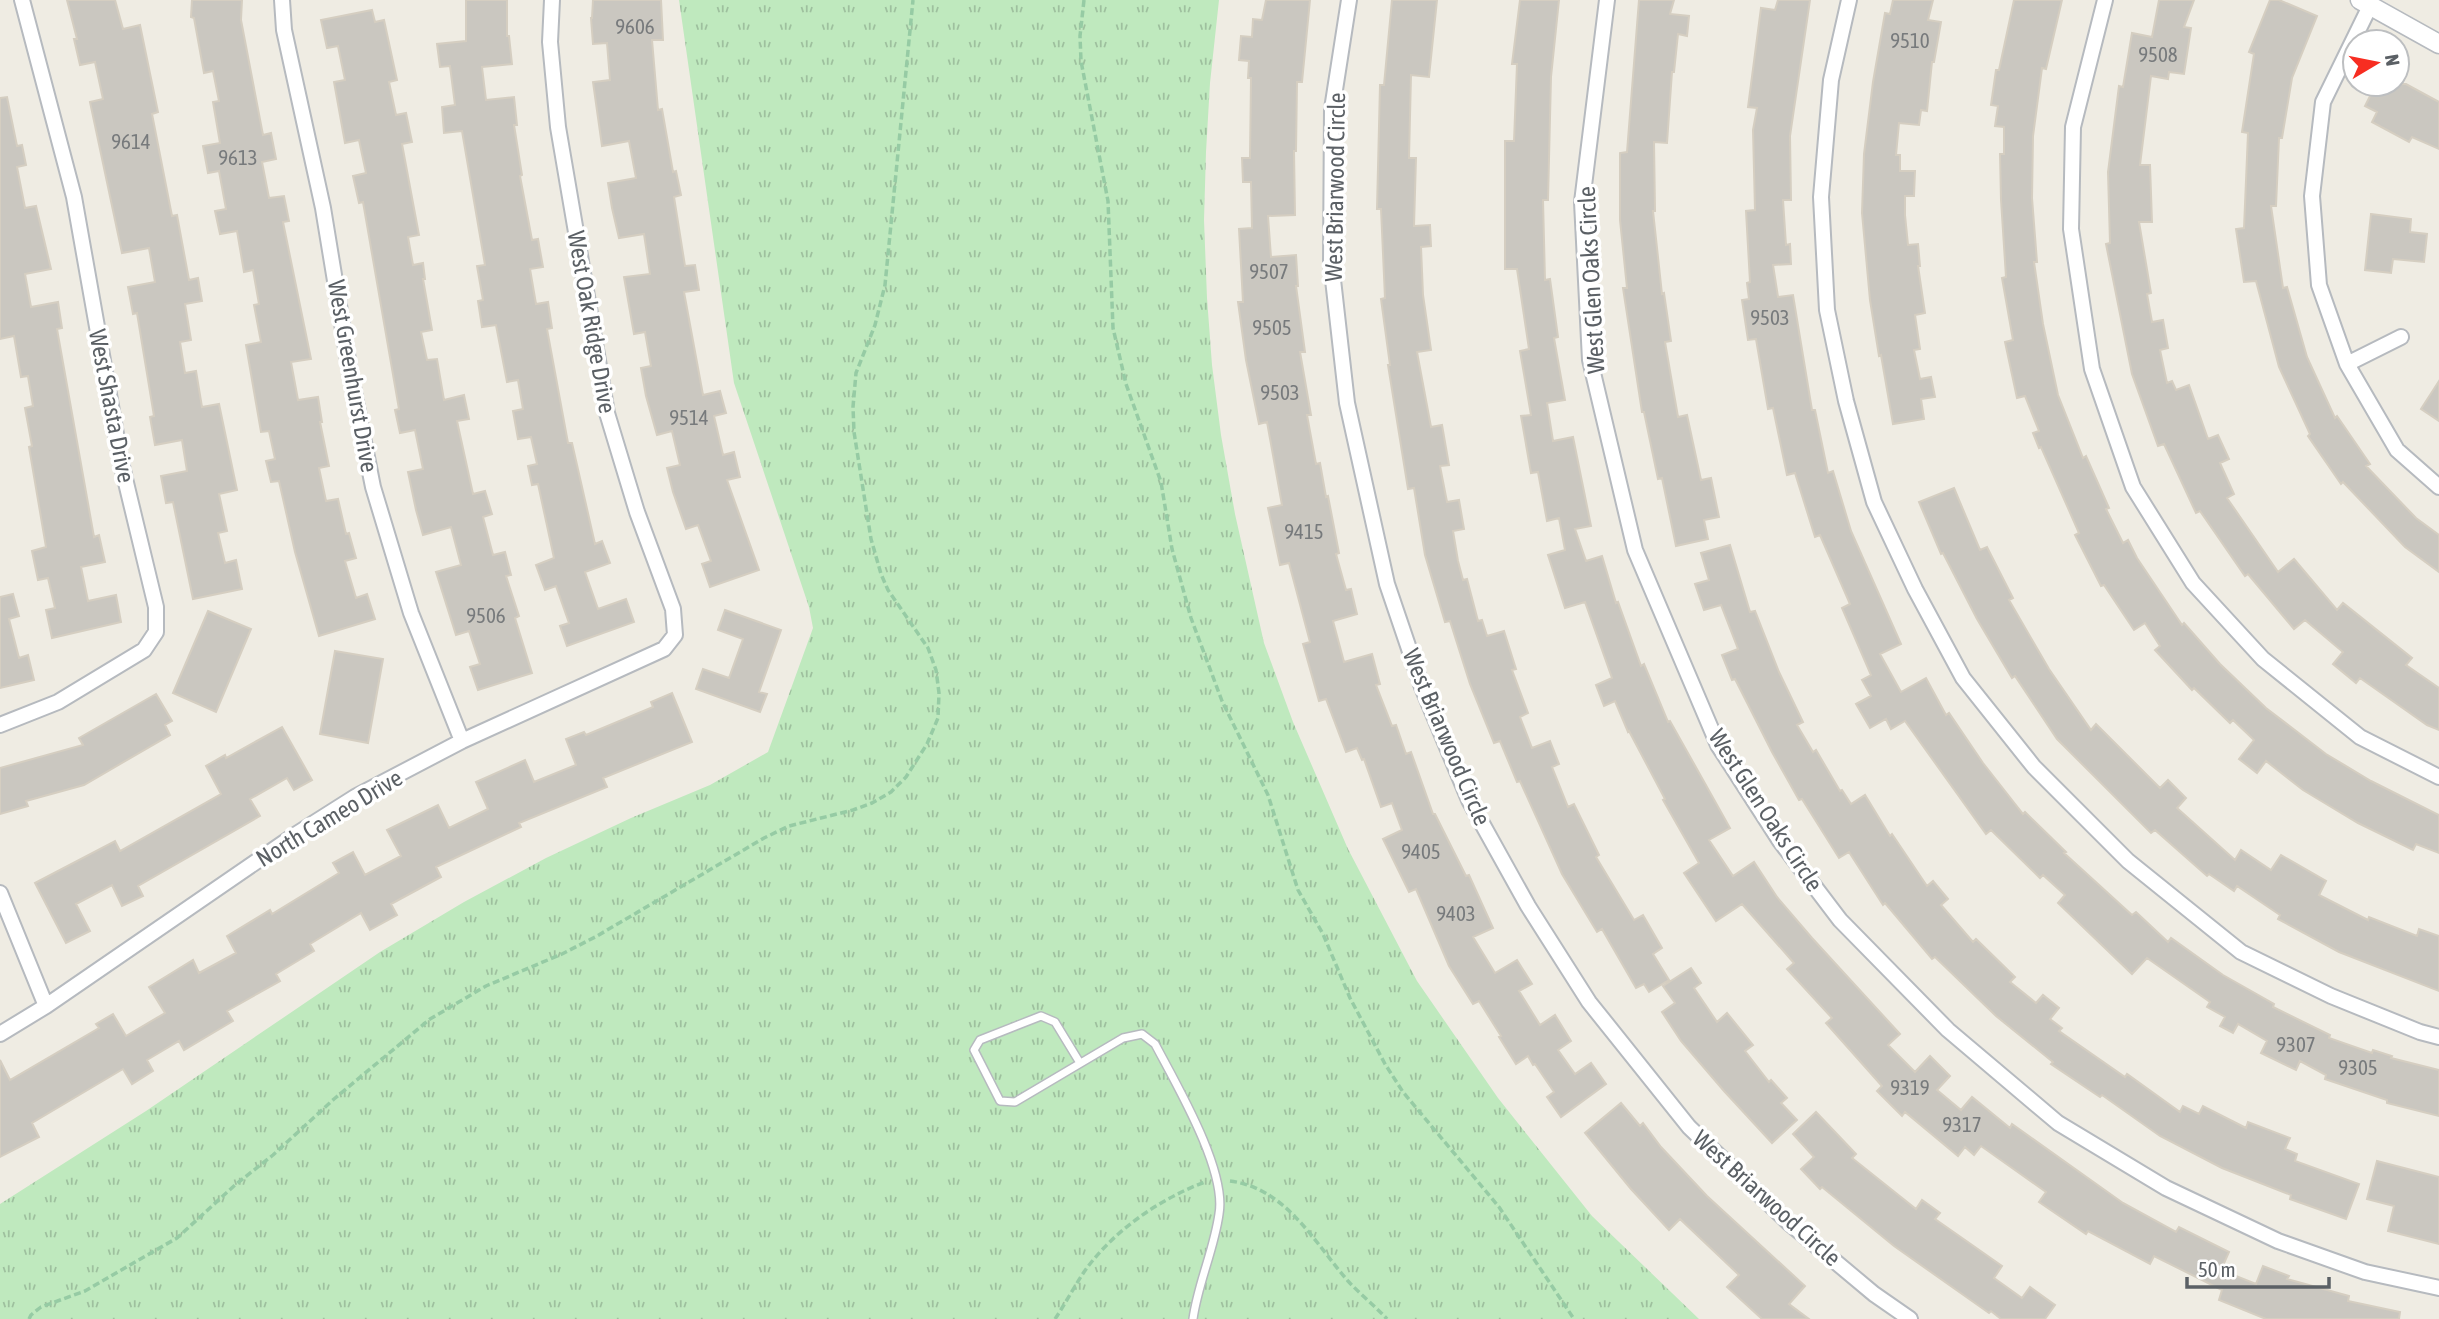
<svg xmlns="http://www.w3.org/2000/svg" width="2439" height="1319" viewBox="0 0 2439 1319" font-family="'Asap Condensed',sans-serif">
  <style>
    .grass { fill: url(#grass-tufts) }
    .building { fill: #cac7c0; stroke: #d5cec1; stroke-width: 2 }
    .lines { fill: none; stroke-linecap: round; stroke-linejoin: round }
    .service-casing { stroke: #b6babf; stroke-width: 10 }
    .minor-casing { stroke: #b6babf; stroke-width: 18 }
    .tertiary-casing { stroke: #b6babf; stroke-width: 21 }
    .path { stroke: #96cba4; stroke-width: 3.5; stroke-dasharray: 7 3.5; stroke-linecap: butt }
    .service { stroke: #fff; stroke-width: 7 }
    .minor { stroke: #fff; stroke-width: 14 }
    .tertiary { stroke: #fff; stroke-width: 18 }
    .labels { text-anchor: middle; dominant-baseline: central; stroke-width: 7; stroke-linejoin: round; paint-order: stroke }
    .number-label { font-size: 21px; fill: #777a7c }
    .street-label { font-size: 24px; fill: #5b6065; stroke: #fff }
  </style>
  <defs>
    <pattern id="grass-tufts" width="24" height="20" patternUnits="userSpaceOnUse" patternTransform="scale(1.75)"><rect width="24" height="20" fill="#bfe9be"/><path d="M3 7l-1-3M5 7V3M7 7l1-3M15 17l-1-3M17 17v-4M19 17l1-3" fill="none" stroke="#9ec09e"/></pattern>
  </defs>
  <rect width="100%" height="100%" fill="#efece3"/>
  <path class="grass" d="M679 0H1219L1210 83 1206 152 1204 220 1207 298 1212 365 1221 435 1235 514 1264 643 1293 722 1348 849 1417 981 1498 1098 1592 1216 1699 1319H0V1204L146 1111 380 952 464 902 546 858 631 818 710 785 768 752 813 628 809 607 734 383Z"/>
  <path class="building" d="M67 0H115L123 29 140 25 158 112 152 114 172 216 177 215 189 280 198 278 202 301 185 304 191 340 180 342 185 373 196 371 202 407 219 404 237 490 219 494 227 531 218 533 225 563 236 560 242 589 193 599 173 502 166 503 161 476 187 471 182 440 155 445 150 417 154 416 137 313 133 314 128 287 155 282 149 248 122 253 90 102 103 99 95 62 80 65 74 39H77Z
    M192 0H242L241 20 263 135 271 133 276 159 262 162 269 198 284 196 289 221 283 222 311 359 291 362 298 400 318 397 322 422H320L329 466 319 468 326 501 338 499 346 534 349 533 356 558 345 561 356 598 367 594 375 619 319 636 295 552 279 481 271 482 266 461 275 459 269 431 261 432 246 345 261 342 254 305 259 304 253 270 244 272 237 231 220 234 215 211 226 209 219 171 208 173 203 146 220 143 213 102 219 101 213 71 204 73 194 18 191 17Z
    M466 0H507V36H509L512 64 482 67 486 100 514 97 517 125H514L522 175 520 176 532 240 538 239 543 267 530 269 536 304 548 302 552 328 547 329 568 443H572L595 544 602 541 610 563 585 572 598 609 626 599 634 622 567 646 560 626 569 623 556 586 545 590 536 565 554 558 538 484 532 485 528 466 537 464 531 437 518 439 513 411 523 409 518 380 507 382 496 325 482 327 478 301 483 300 477 266 485 265 462 131 444 133 442 107 455 105 450 66 440 67 437 44 466 41Z
    M593 0H661L663 40H652L658 110 662 109 673 172 676 171 681 195 674 197 685 266 695 265 699 290 684 292 703 395 720 391 726 413 714 416 723 455 734 452 740 477 727 480 759 570 710 587 702 564 711 561 698 525 686 529 673 492 667 468 680 465 672 431 657 435 646 396 641 368 651 366 645 332 634 334 624 277 650 274 644 234 619 238 612 208 608 183 636 178 629 141 602 146 593 82 610 80 607 43 593 44 591 18H592Z
    M1266 0H1310L1302 82H1297L1296 151H1294L1295 215 1268 216 1271 257 1296 255 1298 286H1296L1305 352H1300L1311 415H1307L1316 464 1320 463 1326 497 1328 496 1339 553 1336 554 1346 590 1351 589 1357 614 1333 621 1344 662 1372 654 1380 684 1376 685 1392 726 1396 725 1406 754 1411 752 1433 814H1435L1466 876 1469 875 1493 928 1473 937 1495 973 1517 960 1532 984 1519 991 1540 1025 1555 1015 1571 1041 1558 1050 1575 1074 1591 1063 1606 1084 1561 1117 1547 1097 1554 1092 1535 1064 1533 1065 1528 1056 1516 1064 1499 1037 1501 1036 1479 1001 1473 1004 1449 966 1416 889 1409 892 1383 839 1402 830 1392 803 1381 807 1364 759 1362 760 1357 748 1346 752 1326 699 1319 701 1303 644 1310 642 1289 563 1280 565 1268 508 1282 505 1267 422 1259 424 1246 360 1238 302H1243L1239 229 1252 228 1251 182H1243L1242 158H1250L1251 78H1248L1249 61 1239 60 1241 36 1252 37 1253 19 1262 20Z
    M1392 0H1437L1429 77 1411 75 1409 158H1416L1414 226 1430 225 1431 246 1421 247 1423 295 1431 350 1417 352 1431 427 1442 425 1449 465 1440 466 1447 502 1459 500 1464 529 1453 531 1458 561 1463 580 1467 579 1478 621 1482 620 1487 636 1504 631 1516 669 1512 670 1528 713 1520 717 1532 748 1550 741 1559 764 1552 767 1568 807 1574 804 1599 855 1596 857 1634 920 1643 915 1662 948 1653 954 1669 980 1649 992 1644 984 1636 988 1602 929 1597 932 1562 874 1520 781 1517 782 1500 741 1494 743 1470 684 1450 621 1445 622 1425 555 1414 488 1408 489 1388 365H1390L1381 299 1385 298 1381 209H1377L1380 85H1384Z
    M1520 0H1559L1551 77 1548 200H1543L1545 280 1550 279 1558 337 1554 338 1565 400 1547 403 1553 441 1573 437 1591 526 1575 529 1586 561 1602 556 1616 603 1618 602 1641 666 1644 664 1668 722 1670 721 1730 828 1709 840 1733 876 1754 862 1777 897 1812 938 1900 1034 1888 1045 1915 1072 1930 1056 1950 1076 1937 1090 1961 1110 1972 1097 2010 1128 2012 1124 2123 1203 2176 1232 2179 1227 2229 1252 2221 1270 2256 1284 2263 1266 2289 1276 2287 1279 2349 1296 2348 1301 2400 1312 2399 1319H2266L2219 1300 2222 1290 2154 1256 2150 1264 2088 1231 2086 1234 2039 1202 2046 1192 1981 1146 1974 1155 1965 1147 1958 1156 1905 1112 1902 1116 1877 1091 1882 1086 1826 1023 1832 1018 1787 969 1794 963 1742 904 1716 921 1684 873 1699 863 1663 800 1665 799 1629 731 1628 732 1615 701 1604 706 1596 685 1612 678 1585 602 1565 608 1548 555 1565 550 1559 518 1547 521 1538 472 1531 473 1521 416 1531 415 1520 351 1529 349 1517 269H1505V141H1514L1517 64H1512Z
    M1639 0H1674L1670 14 1689 16 1687 36 1678 34 1674 72H1672L1667 143 1654 142 1655 211H1653L1662 294 1664 293 1671 341 1665 342 1678 417 1687 415 1701 480 1711 478 1719 517 1704 520 1708 539 1676 546 1662 478 1658 479 1644 412H1642L1623 288H1627L1620 220V153L1627 152Z
    M1778 0H1810L1790 136 1791 200H1783L1786 245 1790 244 1791 264 1773 265 1778 297 1793 295 1812 410H1815L1828 473 1833 471 1851 531 1901 644 1880 654 1901 692 1926 678 1946 715 1949 713 1983 763 2023 814 2025 812 2066 852 2064 853 2132 915 2136 912 2168 942 2171 938 2223 975 2274 1004 2273 1007 2330 1035 2329 1038 2372 1053 2373 1050 2392 1056 2391 1058 2439 1070V1116L2387 1103V1100L2325 1079 2326 1075 2300 1061 2296 1070 2261 1053 2267 1041 2238 1024 2233 1033 2220 1026 2225 1017 2207 1007 2210 1002 2147 958 2132 974 2058 903 2065 895 2043 875 2040 878 1991 830 1986 834 1905 721 1891 729 1886 719 1870 728 1856 704 1871 696 1862 680 1871 675 1842 608 1850 604 1820 535 1815 537 1795 473 1787 475 1773 408 1768 409 1756 339 1748 340 1742 300 1749 299 1747 283 1750 282 1746 211 1755 210 1753 130 1757 108 1748 107 1761 8 1775 10Z
    M1893 0H1933L1928 20 1941 22 1934 62H1932L1927 111 1921 110 1919 125 1899 123 1896 155H1900V171H1915L1914 196H1905V215L1908 245 1918 244 1920 266H1918L1925 313 1915 315 1920 349 1914 350 1920 379 1931 377 1935 397 1921 399 1924 419 1893 424 1881 355 1879 356 1870 300 1862 213 1864 154 1873 82 1885 13 1890 14Z
    M2014 0H2062L2046 69 2042 68 2033 136 2032 198 2037 262H2034L2043 324 2058 395 2083 458 2086 456 2109 508 2106 509 2123 543 2128 540 2137 558 2182 625 2184 623 2220 664 2266 708 2326 754 2371 781 2439 815V853L2416 844 2413 850 2358 823 2303 790 2266 761 2257 773 2239 759 2254 740 2233 720 2230 723 2194 688 2192 690 2155 650 2160 646 2145 623 2134 630 2104 585 2101 586 2075 535 2079 533 2041 447 2039 448 2033 433 2039 431 2025 396 2017 398 2005 342 2013 340 2002 278 2006 277 2001 200 2000 154H2004V127L1995 126 1998 106 1991 105 1996 70H1999Z
    M2159 0H2194L2184 27 2191 28 2184 74 2169 72 2168 79 2151 76 2140 165H2150L2152 222H2139L2151 293 2147 294 2152 322 2163 320 2168 348 2160 350 2167 383 2172 381 2176 390 2189 385 2208 439 2218 435 2229 459 2220 463 2234 494 2227 498 2278 572 2294 559 2337 610 2343 603 2412 658 2406 665 2439 688V730L2427 725 2360 678 2356 683 2333 664 2343 652 2305 620 2294 629 2248 574 2245 576 2200 511 2196 513 2164 444 2158 446 2132 374 2106 244 2110 243 2108 172 2119 86 2123 87 2132 33 2152 37Z
    M2270 0H2279L2317 16 2292 78 2282 138H2279L2276 206H2271L2283 288 2287 287 2307 357 2335 418 2337 416 2370 464 2366 466 2416 518 2439 535V572L2405 547 2343 482 2341 484 2308 436 2310 434 2279 367 2256 281 2244 282 2236 229 2244 228 2248 133 2242 132 2254 54 2249 52Z
    M372 10 375 22 384 20 397 80 389 82 396 115 406 113 412 142 402 144 419 235 408 237 413 265 423 263 425 279H423L432 330 421 332 427 360 437 359 444 400 464 395 469 419 457 421 473 494 485 491 492 514 483 517 493 555 505 552 511 575 506 576 519 616 515 618 532 673 478 690 470 667 480 664 469 631 456 635 436 572 461 565 451 527 423 535 416 510 408 472 423 469 415 430 400 433 395 410 399 409 363 202 359 203 353 176 366 173 359 140 345 143 334 82 345 80 338 46 327 48 321 20Z
    M2376 84H2406L2439 102V149L2412 137 2409 142 2372 122 2377 112 2365 106Z
    M7 97 17 146 22 145 26 165 17 167 25 208 36 206 51 269 25 274 31 307 58 302 62 328 57 329 94 537 99 535 105 562 81 567 88 601 116 595 121 622 52 638 46 610 55 608 48 578 38 580 32 551 46 547 29 447 32 446 25 408 33 406 28 376 21 377 14 336 0 339V98Z
    M2371 214 2411 219 2410 232 2427 234 2424 262 2393 259 2391 273 2365 270Z
    M2439 381V421L2421 409Z
    M1954 488 1980 550 1987 547 2013 598 2009 600 2049 669 2091 730 2096 724 2160 788 2168 780 2186 798 2177 808 2235 860 2241 850 2271 870 2281 855 2326 881 2319 895 2368 920 2369 917 2417 936 2419 929 2439 936V991L2339 952 2278 919 2280 915 2237 886 2234 891 2209 874 2207 876 2155 830 2151 833 2057 739 2015 676 2012 678 1977 619 1943 553 1941 554 1919 502Z
    M1730 545 1750 612 1755 611 1779 672 1803 722 1797 725 1813 752 1816 750 1840 791 1842 790 1851 804 1865 795 1890 836 1892 834 1927 886 1933 881 1948 899 1941 905 1973 942 1976 939 2015 977 2010 982 2036 1003 2043 995 2059 1008 2050 1019 2062 1028 2059 1031 2125 1077 2127 1074 2180 1112 2183 1106 2199 1114 2203 1106 2246 1128 2248 1122 2290 1138 2285 1149 2297 1154 2295 1161 2359 1184 2346 1219 2290 1199 2291 1195 2222 1168 2160 1136 2102 1095 2100 1097 2051 1064 2053 1062 1996 1016 1935 957 1932 959 1885 903 1883 905 1849 852 1839 858 1802 799 1799 800 1772 752 1735 679 1732 680 1722 655 1738 649 1721 605 1704 610 1695 584 1709 580 1701 553Z
    M13 594 19 616 9 619 19 658 28 655 34 680 0 688V597Z
    M725 610 781 630 759 692 767 694 760 712 696 689 703 669 729 678 743 639 718 630Z
    M208 611 251 629 216 712 173 693Z
    M335 651 383 659 368 743 320 734Z
    M672 693 692 742 603 778 607 787 519 823 521 827 436 867 441 877 391 904 397 915 370 930 361 913 310 944 314 951 276 974 280 981 227 1011 233 1021 184 1050 179 1041 147 1060 153 1071 132 1084 123 1069 32 1123 39 1137 0 1157V1060L10 1080 99 1028 96 1024 113 1014 126 1036 165 1013 149 987 193 960 199 973 236 953 227 936 270 910 272 914 339 873 333 863 353 852 365 875 401 856 387 830 438 805 449 828 488 809 476 782 525 760 534 782 576 765 566 739 584 732 586 735 653 707 651 702Z
    M156 694 172 721 165 725 170 735 84 785 26 801 28 806 0 814V768L83 745 79 738Z
    M282 727 312 780 294 790 287 778 250 799 260 816 138 886 143 896 122 906 112 885 76 904 90 931 66 943 35 883 115 841 120 851 221 794 206 766 225 755 226 758Z
    M1691 968 1701 983 1694 988 1717 1022 1727 1013 1753 1045 1745 1051 1769 1082 1771 1080 1787 1098 1781 1103 1797 1120 1772 1143 1724 1091 1681 1041 1662 1012 1675 1003 1663 986Z
    M1621 1103 1640 1126 1643 1123 1661 1147 1707 1196 1805 1286 1789 1304 1809 1319H1762L1727 1287 1739 1275 1680 1219 1669 1230 1631 1189 1585 1133Z
    M1816 1112 1856 1154 1852 1158 1916 1209 1922 1200 1940 1213 1935 1219 2002 1266 1994 1278 2022 1298 2030 1287 2055 1305 2045 1319H2001L1991 1311 1989 1313 1894 1246 1822 1187 1820 1189 1801 1169 1814 1157 1793 1134Z
    M2377 1161 2439 1177V1244L2388 1231 2394 1206 2367 1199Z"/>
  <g class="lines">
    <g class="service-casing">
      <path id="service" d="M1080 1063 1055 1022 1041 1016 980 1040 974 1050 1000 1101 1015 1102 1123 1038 1142 1034 1155 1044C1176 1084 1227 1170 1219 1214 1214 1250 1198 1283 1193 1319"/>
    </g>
    <g class="minor-casing">
      <path id="minor" d="M282 0 284 30 323 208 350 372 373 487 411 613 462 741
        M1349 0 1332 109 1331 262 1347 403 1387 584 1422 687 1469 800 1528 906 1589 1002 1689 1127 1788 1222 1874 1294 1910 1319
        M1607 0 1582 202 1590 360 1635 550 1718 745 1780 841 1840 920 1948 1030 2058 1123 2166 1188 2278 1241 2365 1272 2439 1288
        M1849 0 1831 80 1821 197 1827 310 1846 401 1874 502 1915 589 1963 678 2034 767 2128 861 2241 952 2331 996 2420 1032 2439 1037
        M2105 0 2073 127 2071 229 2092 369 2133 487 2193 583 2263 659 2360 737 2439 777
        M2370 6 2323 102 2312 196 2319 285 2347 364 2397 450 2439 487
        M2347 364 2401 337
        M0 725 58 702 144 650 156 632V607L121 462 74 197 22 0
        M0 893 46 1006
        M0 1034 46 1006 295 835 355 797 462 741 664 649 675 635 673 609 637 512 607 413 558 127 550 42 552 0"/>
    </g>
    <g class="tertiary-casing">
      <path id="tertiary" d="M2360 0 2439 44"/>
    </g>
    <path class="path" d="M1084 0 1080 36 1081 61 1108 201 1113 328 1126 384 1161 482 1172 549 1191 618 1222 701 1268 795 1298 890 1323 934 1350 998 1385 1064 1403 1092 1499 1207 1574 1319
      M1230 1181C1286 1188 1314 1242 1348 1281 1360 1294 1375 1306 1387 1319
      M29 1319 31 1315 41 1307 85 1291 177 1238 235 1185 273 1155 334 1099 430 1019 486 986 562 954 597 936 764 838 789 826 853 810 872 803 891 792 906 777 927 744 938 718 939 693 936 670 928 648 888 590 881 574 871 539 854 432 853 407 856 373 875 325 885 285 913 0
      M1055 1319C1065 1304 1074 1287 1084 1272 1112 1232 1159 1199 1205 1182"/>
    <use href="#service" class="service"/>
    <use href="#minor" class="minor"/>
    <use href="#tertiary" class="tertiary"/>
  </g>
  <g class="labels">
    <g class="number-label">
      <text x="635" y="26">9606</text>
      <text x="1910" y="40">9510</text>
      <text x="2158" y="54">9508</text>
      <text x="131" y="141">9614</text>
      <text x="238" y="157">9613</text>
      <text x="1269" y="271">9507</text>
      <text x="1770" y="317">9503</text>
      <text x="1272" y="327">9505</text>
      <text x="1280" y="392">9503</text>
      <text x="689" y="417">9514</text>
      <text x="1304" y="531">9415</text>
      <text x="486" y="615">9506</text>
      <text x="1421" y="851">9405</text>
      <text x="1456" y="913">9403</text>
      <text x="2296" y="1044">9307</text>
      <text x="2358" y="1067">9305</text>
      <text x="1910" y="1087">9319</text>
      <text x="1962" y="1124">9317</text>
    </g>
    <g class="street-label">
      <text transform="translate(1335 187) rotate(-89)">West Briarwood Circle</text>
      <text transform="translate(1591 280) rotate(-93)">West Glen Oaks Circle</text>
      <text transform="translate(592 322) rotate(80)">West Oak Ridge Drive</text>
      <text transform="translate(353 376) rotate(80)">West Greenhurst Drive</text>
      <text transform="translate(112 406) rotate(79)">West Shasta Drive</text>
      <text transform="translate(1447 737) rotate(67)">West Briarwood Circle</text>
      <text transform="translate(1766 810) rotate(57)">West Glen Oaks Circle</text>
      <text transform="translate(329 818) rotate(-31)">North Cameo Drive</text>
      <text transform="translate(1767 1198) rotate(42)">West Briarwood Circle</text>
    </g>
  </g>
  <g transform="translate(2376 63) rotate(80)"><circle r="33" fill="#ffffff" stroke="#bdbfc1" stroke-width="2"/>
  <path d="M0-5L12 26L0 18L-12 26Z" fill="#f72d21"/>
  <text y="-10" font-size="19" font-weight="bold" text-anchor="middle" fill="#5b6065">N</text>
  </g>
  <path d="M2187 1277v10h142v-10" fill="none" stroke="#5b6065" stroke-width="3.5"/>
  <text x="2198" y="1277" font-size="21" fill="#5b6065" stroke="#ffffff" stroke-width="5" paint-order="stroke">50 m</text>
</svg>
